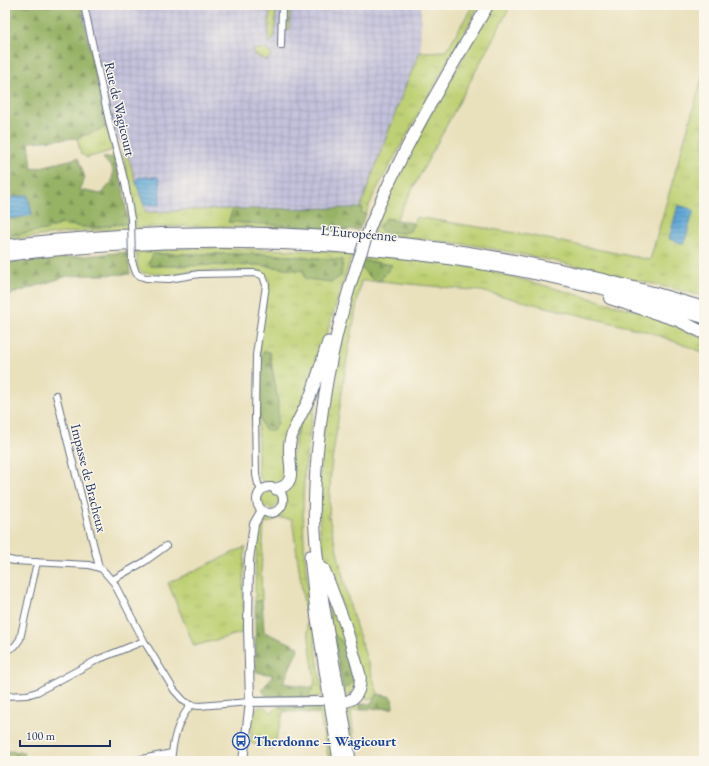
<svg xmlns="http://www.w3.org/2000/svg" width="709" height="766" viewBox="0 0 709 766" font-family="'EB Garamond',serif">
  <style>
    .industrial { fill: url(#industrial-grid) }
    .grass { fill: url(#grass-tufts); stroke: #6c8068; fill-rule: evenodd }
    .forest { fill: url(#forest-firs); stroke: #587062 }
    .water { fill: url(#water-rules); stroke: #3c6a9a }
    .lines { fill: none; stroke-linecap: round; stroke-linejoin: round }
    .minor-casing { stroke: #636d7f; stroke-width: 8 }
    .tertiary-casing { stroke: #636d7f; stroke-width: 10 }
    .trunk-casing { stroke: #636d7f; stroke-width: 13 }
    .motorway-casing { stroke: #636d7f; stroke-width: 14 }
    .minor { stroke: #fff; stroke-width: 6 }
    .tertiary { stroke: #fff; stroke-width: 8 }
    .trunk { stroke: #fff; stroke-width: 11 }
    .motorway { stroke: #fff; stroke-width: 12 }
    .minor-bridge-casing { stroke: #636d7f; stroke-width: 8; stroke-linecap: butt }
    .trunk-bridge-casing { stroke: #636d7f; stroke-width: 13; stroke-linecap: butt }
    .minor-bridge { stroke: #fff; stroke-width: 6 }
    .trunk-bridge { stroke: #fff; stroke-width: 11 }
    .labels { text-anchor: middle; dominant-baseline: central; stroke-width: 3; stroke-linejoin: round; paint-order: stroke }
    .street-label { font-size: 14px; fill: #1b2f5e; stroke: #fbf7ec }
    .transit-label { font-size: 14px; font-weight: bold; fill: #164399; stroke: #fbf7ec; text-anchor: start }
  </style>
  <defs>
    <pattern id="industrial-grid" width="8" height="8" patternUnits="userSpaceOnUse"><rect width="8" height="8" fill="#c3c1db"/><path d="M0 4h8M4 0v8" fill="none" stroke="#a7a6be"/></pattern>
    <pattern id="grass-tufts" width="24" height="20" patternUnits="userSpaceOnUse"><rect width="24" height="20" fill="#bed073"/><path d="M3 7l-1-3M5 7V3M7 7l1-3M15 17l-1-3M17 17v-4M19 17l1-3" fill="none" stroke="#a3b366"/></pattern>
    <pattern id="forest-firs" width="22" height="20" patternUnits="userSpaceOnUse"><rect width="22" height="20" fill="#96b265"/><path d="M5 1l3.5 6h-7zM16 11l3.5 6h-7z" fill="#7a9156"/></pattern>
    <pattern id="water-rules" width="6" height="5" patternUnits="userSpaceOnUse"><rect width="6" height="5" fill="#5da6d5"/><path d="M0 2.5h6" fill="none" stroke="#4c88b0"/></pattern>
  </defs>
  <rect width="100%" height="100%" fill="#fbf7ec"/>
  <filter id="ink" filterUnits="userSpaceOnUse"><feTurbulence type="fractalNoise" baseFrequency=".025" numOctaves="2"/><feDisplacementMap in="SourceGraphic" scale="8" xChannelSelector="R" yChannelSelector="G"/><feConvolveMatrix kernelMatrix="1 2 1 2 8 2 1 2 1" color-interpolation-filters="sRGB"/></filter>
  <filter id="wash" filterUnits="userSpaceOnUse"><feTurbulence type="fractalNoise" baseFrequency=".012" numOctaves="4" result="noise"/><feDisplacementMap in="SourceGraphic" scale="16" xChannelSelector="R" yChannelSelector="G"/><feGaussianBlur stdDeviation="0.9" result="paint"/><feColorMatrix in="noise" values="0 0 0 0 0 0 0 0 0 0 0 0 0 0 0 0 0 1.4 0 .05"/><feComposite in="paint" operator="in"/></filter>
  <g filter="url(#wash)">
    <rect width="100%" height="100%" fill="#e9e0bc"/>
    <path class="industrial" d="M81 5H421L420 52 405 87 360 208 188 210 146 213 125 147 106 127Z"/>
    <path class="grass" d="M287 5H290L289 31H286Z
      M473 5H479L373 196 366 214 361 213 362 208H360L405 87 420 52 446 51Z
      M493 5H511L396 220 386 218 404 233 410 231 416 217 528 235 650 260 704 71V296L550 260 473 245 373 234 395 177Z
      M275 8 276 10 275 34 272 41 268 42 270 9Z
      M254 49H266L272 55 266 61 262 58 254 55Z
      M106 127 113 150 87 158 81 154 77 138Z
      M125 147 146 213 188 210 233 209 229 222 349 229 348 231 197 226 136 228 123 152Z
      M128 223V229L83 231 5 240V236L45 230 61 224 92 228Z
      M207 248 328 251 352 254 306 399 287 475 285 481 277 485 264 483 260 478 258 473V413L278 402 270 353 265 351 259 357V342L269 279 263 272 259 271H192L172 275 143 273 138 269 136 249ZM154 254H265L343 260 304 271 259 265 151 266 149 263Z
      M364 254 480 268 663 318 704 339V355L700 351 649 332 481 291 380 281 391 265 361 260Z
      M359 266 374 281H361L347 359 331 468 329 517 351 610 378 694 374 699 362 698C351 662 344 624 334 587 330 572 322 556 321 540 312 452 336 351 359 266Z
      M320 380C314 409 308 437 305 467 298 543 312 620 323 696L308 698 315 682 292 519 279 518 264 524 261 571 262 600 255 602 256 562 259 521C271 514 281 517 287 503L283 490 292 443Z
      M261 500a9 9 0 1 1 18 0a9 9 0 1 1-18 0Z
      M245 547 243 589 245 632 194 646 168 583Z
      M324 587 328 588 356 668 355 689 345 698Z
      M355 703 361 704V709L354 710 351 712 356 761H353L345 706Z
      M325 705 334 761H329L318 706Z
      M279 706 284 711 273 749 250 743 254 711 259 707H266L271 713Z"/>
    <path class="forest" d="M5 5H81L106 127 77 138 29 142 32 169 78 158 85 178 79 190 101 194 112 182 113 169 103 158 114 157 123 189 128 223 92 228 61 224 45 230 5 236V220L32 215 28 195 5 199Z
      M363 208 361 213 366 214 359 230 228 222 233 209Z
      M386 218 413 223 410 231 404 233 382 232 378 227Z
      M128 252 130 274 68 276 5 296V263Z
      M153 254H265L343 260 341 276 332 282 305 279 304 271 259 265 151 266 149 263Z
      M361 260 392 265 380 281H374L359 266Z
      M265 351 269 352 278 402V423L273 431 264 429 258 413 259 357Z
      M262 600 264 632 299 647 283 683 313 688 308 698 266 696 262 690 273 675 256 672 255 602Z
      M333 634 344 643 353 671 354 682 348 687 343 688Z
      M378 694 392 697 393 708 361 709V704H371Z
      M318 705 319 714 284 711 279 706Z
      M5 751 24 752V761H5Z"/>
    <path class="water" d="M145 177H158L160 182V205H144L136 182 138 178Z
      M28 195 32 215 5 220V199Z
      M678 205 694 210 684 244 669 239Z"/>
  </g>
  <g filter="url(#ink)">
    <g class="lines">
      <g class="minor-casing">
        <path id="minor" d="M84 5 110 126 125 183 131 219
          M281 46 282 5
          M132 261 136 273 140 276 146 278 169 279 199 274 254 273 259 274 263 276 266 285 256 355 255 416 256 475 258 484 261 490
          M56 395 99 567
          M5 559 14 561 89 565 102 569 114 583 144 641 174 690 184 701 191 705 199 706 250 702
          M112 580 144 562 166 546
          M5 651 15 646 20 639 37 562
          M5 696 27 695 37 692 99 659 144 641
          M132 761 172 753C174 735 179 719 191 705
          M171 761 172 753"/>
      </g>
      <g class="tertiary-casing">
        <path id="tertiary" d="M257 500a13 13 0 1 1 26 0a13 13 0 1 1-26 0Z
          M250 702 322 701
          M243 761 250 702 248 627 249 560 254 524 262 510"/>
      </g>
      <g class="trunk-casing">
        <path id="trunk" d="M370 227C401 149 446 77 488 5
          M276 489C301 484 286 461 290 442 293 427 303 412 310 397 317 379 322 360 328 342
          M310 556 316 612 339 761
          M324 569 345 624 360 675C361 685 359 697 348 701
          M350 761C340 684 320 609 315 531 313 506 315 481 317 456 323 391 336 326 357 264"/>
      </g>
      <g class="motorway-casing">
        <path id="motorway" d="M5 246C242 217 476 237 704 308
          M5 255C240 226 478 244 704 317
          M610 298 678 320 704 333"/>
      </g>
      <use href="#minor" class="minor"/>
      <use href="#tertiary" class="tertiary"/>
      <use href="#trunk" class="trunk"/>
      <use href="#motorway" class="motorway"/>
      <g class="minor-bridge-casing">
        <path id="minor-bridge" d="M131 219 132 261"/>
      </g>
      <g class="trunk-bridge-casing">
        <path id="trunk-bridge" d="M357 264 370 227"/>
      </g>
      <use href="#minor-bridge" class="minor-bridge"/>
      <use href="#trunk-bridge" class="trunk-bridge"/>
    </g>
  </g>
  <defs>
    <g id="bus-ring" transform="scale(0.9)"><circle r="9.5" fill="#fbf7ec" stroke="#1a4fb4" stroke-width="1.5"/><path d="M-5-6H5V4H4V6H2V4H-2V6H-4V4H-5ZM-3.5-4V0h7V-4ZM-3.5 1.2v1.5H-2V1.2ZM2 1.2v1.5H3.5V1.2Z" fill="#1a4fb4"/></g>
  </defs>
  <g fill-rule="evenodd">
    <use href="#bus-ring" x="241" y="741"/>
  </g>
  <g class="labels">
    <g class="street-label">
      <text transform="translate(120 109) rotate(77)">Rue de Wagicourt</text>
      <text transform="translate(359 233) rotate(5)">L'Européenne</text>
      <text transform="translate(89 478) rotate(76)">Impasse de Bracheux</text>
    </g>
    <g class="transit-label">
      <text x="254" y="741">Therdonne – Wagicourt</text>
    </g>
  </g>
  <rect width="709" height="766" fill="none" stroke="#fbf7ec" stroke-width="20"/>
  <path d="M20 740v6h90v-6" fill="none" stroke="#1b2f5e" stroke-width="2"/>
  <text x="26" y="740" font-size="12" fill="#1b2f5e" stroke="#fbf7ec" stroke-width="3" paint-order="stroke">100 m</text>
</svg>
